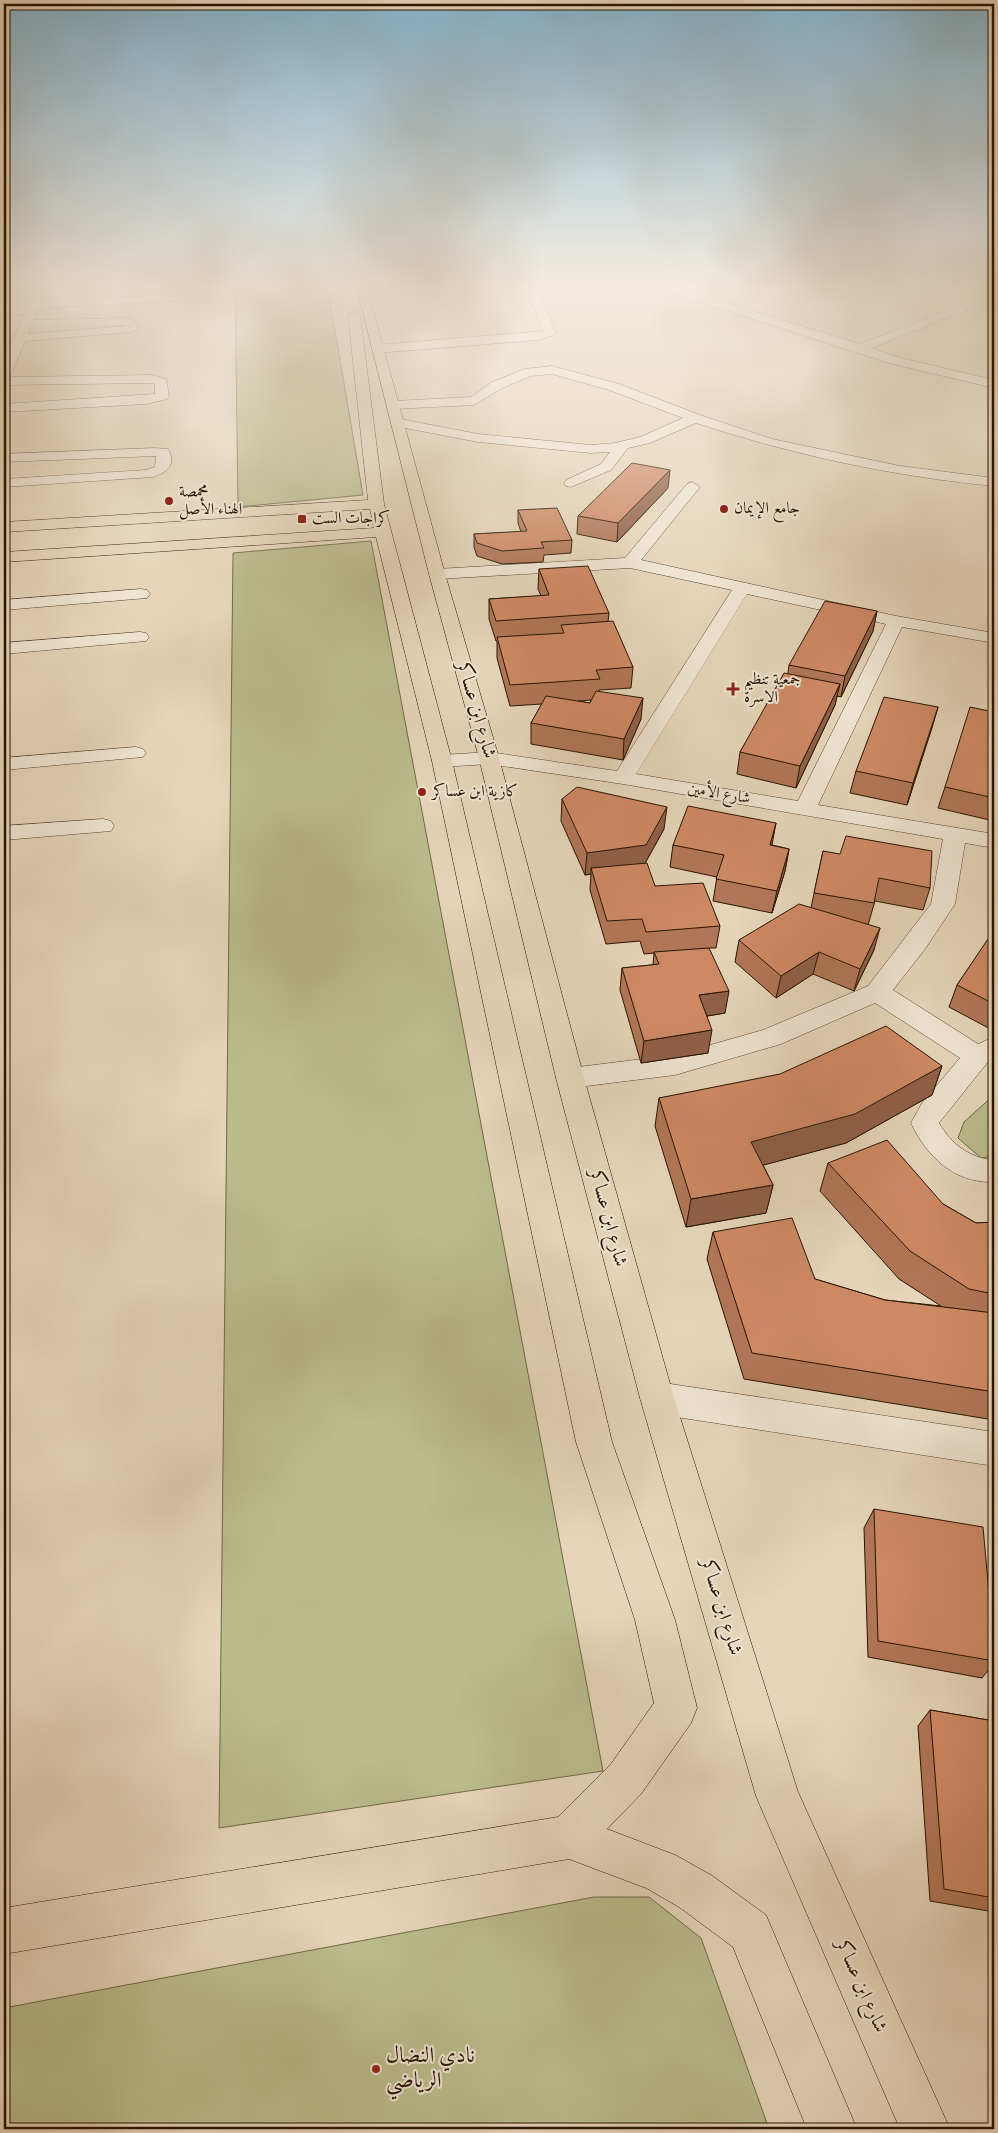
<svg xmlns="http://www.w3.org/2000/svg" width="998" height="2133" viewBox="0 0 998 2133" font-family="'IM FELL English',Amiri,serif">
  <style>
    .green { fill: #babc8c; stroke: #706846 }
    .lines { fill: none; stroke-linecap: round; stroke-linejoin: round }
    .minor-casing { stroke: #57442e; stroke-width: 1 }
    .major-casing { stroke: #271400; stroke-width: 1 }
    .minor { fill: #efe4d2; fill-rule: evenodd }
    .major { fill: #e6d5ba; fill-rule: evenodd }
    .wall { fill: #b17657; stroke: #271400; fill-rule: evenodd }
    .shaded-wall { fill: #906047; stroke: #271400 }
    .building { fill: #ce8965; stroke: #271400 }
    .poi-dot { fill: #8f2418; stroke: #efe4d2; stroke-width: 2 }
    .labels { text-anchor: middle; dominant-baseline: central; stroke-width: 4; stroke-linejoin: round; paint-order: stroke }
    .far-poi-label { font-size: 16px; fill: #271400; stroke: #efe4d2; text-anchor: start }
    .far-street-label { font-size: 16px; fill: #271400; stroke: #efe4d2 }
    .street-label { font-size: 19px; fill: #271400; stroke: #efe4d2 }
    .near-poi-label { font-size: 22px; fill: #271400; stroke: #efe4d2; text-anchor: start }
  </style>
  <rect width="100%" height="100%" fill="#e6d5ba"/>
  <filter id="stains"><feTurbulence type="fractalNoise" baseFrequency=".004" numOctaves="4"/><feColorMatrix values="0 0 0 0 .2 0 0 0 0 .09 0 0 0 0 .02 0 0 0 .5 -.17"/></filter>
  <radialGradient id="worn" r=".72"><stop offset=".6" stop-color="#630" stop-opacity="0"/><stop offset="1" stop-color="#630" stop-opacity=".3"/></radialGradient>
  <path class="green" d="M235 284H327L363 495 238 507Z
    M371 541 603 1771 219 1828 233 553Z
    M994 1095V1157L981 1158 958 1138 964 1122Z
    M594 1897H649L701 1938 769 2129H4V2008Z"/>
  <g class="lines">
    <g class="minor-casing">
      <path id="minor" d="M37 284H47L40 301 213 293 218 296 213 299 38 308 33 320 127 318 135 321 138 329 132 332 25 341 10 377 152 375 166 379 169 396 167 399 146 404 4 412V404L155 394V384L151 383 4 385V362L24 314 4 315V309L27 307ZM125 325 126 326 28 334 30 327Z
        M525 284H535L556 333 554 335 538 340 377 353 371 349 377 345 543 331Z
        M650 284H665L860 344 994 292V299L872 348 897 357 994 380V388L889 363 651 286Z
        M552 366 619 384 700 415 772 439 900 466 994 478V486C891 476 794 455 696 423L650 443 628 448 611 470 571 487 566 486 564 483 566 480 601 464 610 452 591 453 478 442 400 427 393 423 400 419 478 434 591 445 615 443 640 437 683 418 609 390 552 374 531 376 502 388 474 405 394 409 387 405 394 401 471 397 492 382 525 369Z
        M155 448 168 449C177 465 167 472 153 477L4 487V479L146 470 155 467 156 456 4 462V454Z
        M692 482 700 487 641 560 896 616 994 633V643L902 627 818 805 994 834V848L965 843 955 904 925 949 893 990 978 1044 994 1037V1059L987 1063 939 1123C951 1144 971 1159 994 1160V1182C954 1183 927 1157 911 1123L922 1103 960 1058 875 1003 781 1044 675 1075 570 1088 560 1085 556 1078 560 1071 570 1068 675 1055 763 1030 868 986 931 904 943 839 623 784 489 764 442 767 435 765 432 761 435 757 442 755 489 752 617 771 732 590 630 568 437 579 431 578 429 574 431 570 437 569 625 558 687 484ZM747 594 886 624 798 801 636 774Z
        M141 589 147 590 150 594 147 598 4 610V600Z
        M140 632 146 633 149 637 146 641 4 654V643Z
        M136 747 143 749 146 753 143 757 4 770V758Z
        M103 819 111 821 114 826 111 831 4 840V826Z
        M657 1382 994 1432V1466L657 1414 645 1409 640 1398 645 1387Z"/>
    </g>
    <g class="major-casing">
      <path id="major" d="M356 284H366L445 574 499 758 584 1078 674 1398 798 1792 950 2129H900L756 1796 640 1398 556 1078 479 758 429 574Z
        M354 312 360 315 384 504 452 761 612 1442 675 1620 697 1708 691 1723 641 1794 607 1829 675 1855 711 1875 766 1915 857 2129H807L733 1947 679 1907 646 1888 569 1859 4 1954V1908L558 1817 611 1764 654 1703 635 1620 576 1442 432 761 376 537 4 562V552L374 528 370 509 4 532V522L368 500 348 315Z"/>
    </g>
    <use href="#minor" class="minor"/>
    <use href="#major" class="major"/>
  </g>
  <path class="wall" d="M668 488 617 542 577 534 578 516Z
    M518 510 572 540 571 553 544 555 543 562 502 564 477 556 474 547V534L521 532 518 523Z
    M539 569 609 613 608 622 633 667 631 688 599 690V691L641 719 623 760 531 744V723L542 704 510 706 497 658V641H496L489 619V599L541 596 538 589ZM591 700 590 703 578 701Z
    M877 611 873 631 841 697 837 696 835 705 796 788 737 774 740 752 788 673 789 665Z
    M938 707 907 805 850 793 856 771Z
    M994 712V821L938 808 945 787Z
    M562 799 664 829 645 863 655 886 720 926 716 948H709L725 1013 707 1016 708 1053 641 1063 620 990 622 968 653 965 654 953 644 954 640 941 606 944 590 890 591 874 585 875 561 821Z
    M673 845H772L789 849 785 871 772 913 713 901 717 877 670 867Z
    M823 851 930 888 923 910 875 901 868 925 874 950 854 991 813 974 776 998 735 962 739 940 811 908Z
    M994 928V1031L949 1007 957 985 994 931Z
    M942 1066 932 1095 846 1143 763 1165 773 1185 766 1213 686 1227 655 1126 659 1098Z
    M828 1163 943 1204 976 1223 994 1222V1420L744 1379 707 1259 713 1232 815 1279 885 1300 941 1306 899 1279 820 1191Z
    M874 1509 994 1650V1663L982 1678 868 1657 864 1528Z
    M930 1710 994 1721V1912L930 1901 918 1726Z"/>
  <path class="shaded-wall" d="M670 470 668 488 617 542 618 523Z
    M877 611 873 631 841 697 845 676Z
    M840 684 835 705 796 788 800 766Z
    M643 698 641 719 623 760 624 739Z
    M938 707 932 728 907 805 913 783Z
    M667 807 664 829 643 867 591 868V874L585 875 587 853Z
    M776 823 772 845 766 867 770 845Z
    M789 849 785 871 772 913 777 891Z
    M880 928 874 950 854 991 860 969Z
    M819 952 813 974 776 998 781 976Z
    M729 991 725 1013 695 1018 699 995Z
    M712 1030 708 1053 641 1063 644 1041Z
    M942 1066 932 1095 846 1143 745 1170 751 1142Z
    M773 1185 766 1213 686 1227 691 1199Z"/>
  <path class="building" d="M632 463 670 470 618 523 578 516Z
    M557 508 572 540 541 542 544 548 502 551 477 543 474 534 527 531 518 510Z
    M588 566 609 613 496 621 489 599 549 595 539 569Z
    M825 601 877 611 845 676 789 665Z
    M613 621 633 667 596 670 600 679 510 685 497 637 564 633 561 625Z
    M784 673 840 684 800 766 740 752Z
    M596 691 643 698 624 739 531 723 546 696 590 703Z
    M884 697 938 707 913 783 856 771Z
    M970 707 994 712V798L945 787Z
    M577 787 667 807 646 845 587 853 562 799Z
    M688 806 776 823 770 845 789 849 777 891 716 879 724 855 673 845Z
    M846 836 932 851 930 888 879 878 874 903 814 893 823 851 840 854Z
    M647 863 655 886 703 883 720 926 646 932 642 919 607 921 591 868Z
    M799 904 880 928 860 969 819 952 781 976 739 940Z
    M994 930V1004L957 985Z
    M709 948 729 991 699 995 712 1030 644 1041 622 968 659 964 654 952Z
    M886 1026 942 1066 855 1114 751 1142 773 1185 691 1199 659 1098 780 1074Z
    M887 1140 943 1204 976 1223 994 1222V1294L969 1289 910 1251 828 1163Z
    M792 1218 815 1279 885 1300 994 1313V1392L752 1353 713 1232Z
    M874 1509 983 1527 994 1650V1661L878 1641Z
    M930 1710 994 1721V1898L944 1889Z"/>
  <linearGradient id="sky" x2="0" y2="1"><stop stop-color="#87b6d1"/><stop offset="0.49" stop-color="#f4ece0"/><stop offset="1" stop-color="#f4ece0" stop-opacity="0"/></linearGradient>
  <rect width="998" height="582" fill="url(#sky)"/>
  <g class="poi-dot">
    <circle cx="169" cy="501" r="5"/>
    <circle cx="724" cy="509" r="5"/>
    <rect x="297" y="514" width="10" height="10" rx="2.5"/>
    <path d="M730.5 681.5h5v5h5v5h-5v5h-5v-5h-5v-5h5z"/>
    <circle cx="422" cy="792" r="5"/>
    <circle cx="376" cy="2069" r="5"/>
  </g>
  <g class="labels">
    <g class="far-poi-label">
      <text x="179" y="492">محمصة<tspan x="179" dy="18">الهناء الأصل</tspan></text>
      <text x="734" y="509">جامع الإيمان</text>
      <text x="312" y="519">كراجات الست</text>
      <text x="744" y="680">جمعية تنظيم<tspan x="744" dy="18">الاسرة</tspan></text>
      <text x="432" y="792">كازية ابن عساكر</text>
    </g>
    <g class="far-street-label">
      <text transform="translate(719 794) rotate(10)">شارع الأمين</text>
    </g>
    <g class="street-label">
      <text transform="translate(476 710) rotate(74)">شارع ابن عساكر</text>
      <text transform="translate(608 1218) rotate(75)">شارع ابن عساكر</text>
      <text transform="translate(721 1607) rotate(73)">شارع ابن عساكر</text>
      <text transform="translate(861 1986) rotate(66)">شارع ابن عساكر</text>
    </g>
    <g class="near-poi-label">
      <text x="386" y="2056">نادي النضال<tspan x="386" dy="25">الرياضي</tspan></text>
    </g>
  </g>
  <rect width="998" height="2133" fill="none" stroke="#e6d5ba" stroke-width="20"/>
  <rect x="5" y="5" width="988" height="2123" fill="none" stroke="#271400" stroke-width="2.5"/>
  <rect x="10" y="10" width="978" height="2113" fill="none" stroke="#271400"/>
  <rect width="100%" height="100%" filter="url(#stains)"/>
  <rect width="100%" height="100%" fill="url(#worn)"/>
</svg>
